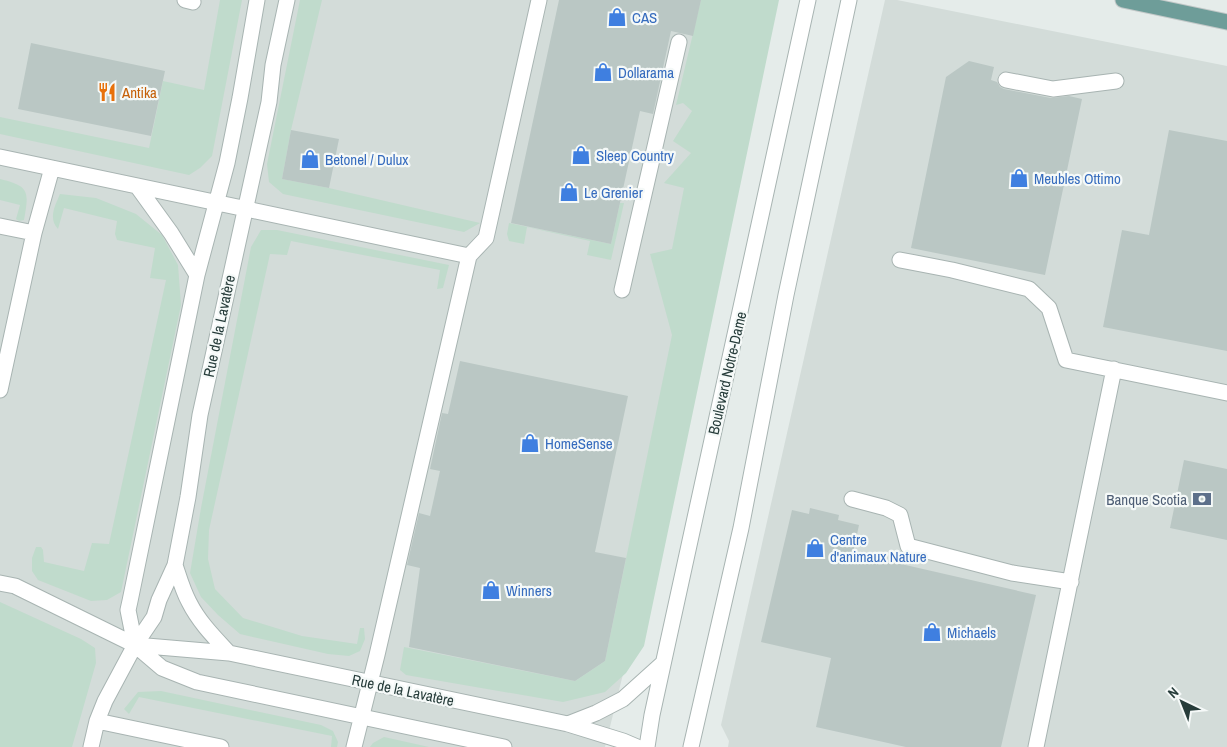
<svg xmlns="http://www.w3.org/2000/svg" width="1227" height="747" viewBox="0 0 1227 747" font-family="'Archivo Narrow',sans-serif">
  <style>
    .built { fill: #d3dcd9 }
    .green { fill: #c0dbcc }
    .building { fill: #bac7c4 }
    .lines { fill: none; stroke-linecap: round; stroke-linejoin: round }
    .minor-casing { stroke: #a8b4b2; stroke-width: 17 }
    .major-casing { stroke: #c2c8c8; stroke-width: 17 }
    .minor { stroke: #fff; stroke-width: 15 }
    .major { stroke: #6e9d99; stroke-width: 15 }
    .labels { text-anchor: middle; dominant-baseline: central; stroke-width: 4.5; stroke-linejoin: round; paint-order: stroke }
    .shop-label { font-size: 15px; fill: #366cbe; stroke: #f5f9f8; text-anchor: start }
    .food-label { font-size: 15px; fill: #c56008; stroke: #f5f9f8; text-anchor: start }
    .street-label { font-size: 15px; fill: #263c3a; stroke: #f5f9f8 }
    .service-label { font-size: 15px; fill: #4e5e75; stroke: #f5f9f8; text-anchor: end }
  </style>
  <rect width="100%" height="100%" fill="#e5ecea"/>
  <path class="built" d="M0 0H765L627 658 605 747H0Z
    M885 0H897L1227 66V747H728L729 741 721 725Z"/>
  <path class="green" d="M220 0H242L212 156 200 168 189 175 0 134V117L149 148 163 81 204 90Z
    M300 0H322L291 130 282 179 329 188 480 223 464 232 283 194 269 182 267 164Z
    M701 0H779L644 646 626 673 605 692 563 702 406 675 400 670 404 647 575 681 605 661 672 335 650 254 672 249 684 188 664 183 691 153 673 141 692 111 683 103 676 105Z
    M0 179C30 186 29 192 24 220L19 221 16 219 20 205 0 200Z
    M60 194 96 198 136 214 162 235 178 265 181 305 121 592 107 600 91 601 38 580 32 571V558L36 547H41L43 550 44 562 84 571 92 543 109 544 166 280 150 278 155 248 117 240 115 234 117 221 64 208 58 229C48 218 55 206 60 194Z
    M620 203H624L611 260 587 255 590 241 527 227 524 244 509 241 507 234 509 223 611 244Z
    M261 230H277L449 265 443 288 437 289 440 270 291 241 287 255 270 254 209 530 208 559 215 589 243 618 302 636 357 644 360 628H364L365 639 360 651 349 656 328 654 240 634 218 615 201 597 190 573 201 508 251 247Z
    M0 602 81 639 95 648 96 663 72 747H0Z
    M161 691 321 725 333 731 338 742 337 747H331L332 736 139 697 129 714 124 709 138 692Z
    M384 737 429 747H370L373 743Z"/>
  <path class="building" d="M559 0H701L693 36 671 31 653 114 640 111 611 244 511 223Z
    M31 43 165 71 151 136 18 109Z
    M969 61 994 67 991 80 997 82 1000 87 1004 89 1051 98 1069 96 1082 99 1045 275 911 248 946 77Z
    M291 130 339 139 329 188 282 179Z
    M1169 130 1227 141V351L1103 327 1122 230 1149 235Z
    M460 361 628 396 595 552 626 558 605 661 575 681 409 647 420 568 407 565 419 513 430 516 440 471 430 469 442 413 448 414Z
    M1184 460 1227 469V540L1170 528Z
    M810 508 839 515 838 520 859 525 853 553 1036 595 1001 747H906L816 727 831 658 761 642 792 510 809 514Z"/>
  <g class="lines">
    <g class="minor-casing">
      <path id="minor" d="M185 0 193 2
        M1006 80 1053 89 1116 81
        M0 157 469 256
        M137 186 171 233 197 275
        M0 226 34 233
        M900 260 952 270 1029 289 1049 308 1066 360 1227 393
        M622 290 679 42
        M0 390 34 233 52 168
        M852 499 886 508 900 515 908 546 1012 573 1071 582
        M175 565C179 577 183 591 189 602 199 622 214 637 229 653
        M0 583 15 586 135 645 162 668 197 682 504 747
        M135 645 128 610 130 601 197 275 227 163 240 98 257 0
        M135 645 229 653 568 724 623 741 637 747
        M97 721 221 747
        M568 724 596 713 623 699 663 663
        M91 747 97 721 105 701 135 645 154 617 159 600 175 565 188 497 200 415 269 102 273 65 287 0
        M354 747 377 655 469 256 486 238 539 0
        M647 747 652 715 808 0
        M691 747 741 528 786 295 849 0
        M1036 747 1114 369"/>
    </g>
    <g class="major-casing">
      <path id="major" d="M1123 0 1227 22"/>
    </g>
    <use href="#minor" class="minor"/>
    <use href="#major" class="major"/>
  </g>
  <defs>
    <g id="shop-bare" transform="scale(1.5)"><path d="M-5-2.5h2.3a2.7 3.5 0 0 1 5.4 0H5L5.5 6h-11ZM-1.5-2.5h3a1.5 2.3 0 0 0-3 0Z" fill="#3f7fe0" stroke="#f5f9f8" stroke-width="2.5" paint-order="stroke"/></g>
    <g id="restaurant-bare" transform="scale(1.5)"><path d="M-5-6h1v4h1v-4h1v4h1v-4h1v5L-1.5 .5V6h-2V.5L-5-1ZM5-6V6H3V1.5H1.5Q1.5-4 5-6Z" fill="#e8710a" stroke="#f5f9f8" stroke-width="2.5" paint-order="stroke"/></g>
    <g id="bank-bare" transform="scale(1.5)"><path d="M-6-4H6V4H-6ZM0-2.3a2.3 2.3 0 1 0 0 4.6a2.3 2.3 0 1 0 0-4.6Z" fill="#5c6f8a" stroke="#f5f9f8" stroke-width="2.5" paint-order="stroke"/></g>
  </defs>
  <g fill-rule="evenodd">
    <use href="#shop-bare" x="617" y="17"/>
    <use href="#shop-bare" x="603" y="72"/>
    <use href="#restaurant-bare" x="107" y="92"/>
    <use href="#shop-bare" x="581" y="155"/>
    <use href="#shop-bare" x="310" y="159"/>
    <use href="#shop-bare" x="1019" y="178"/>
    <use href="#shop-bare" x="569" y="192"/>
    <use href="#shop-bare" x="530" y="443"/>
    <use href="#bank-bare" x="1202" y="499"/>
    <use href="#shop-bare" x="815" y="548"/>
    <use href="#shop-bare" x="491" y="590"/>
    <use href="#shop-bare" x="932" y="632"/>
  </g>
  <g class="labels">
    <g class="shop-label">
      <text x="632" y="17">CAS</text>
      <text x="618" y="72">Dollarama</text>
      <text x="596" y="155">Sleep Country</text>
      <text x="325" y="159">Betonel / Dulux</text>
      <text x="1034" y="178">Meubles Ottimo</text>
      <text x="584" y="192">Le Grenier</text>
      <text x="545" y="443">HomeSense</text>
      <text x="830" y="539">Centre<tspan x="830" dy="17">d'animaux Nature</tspan></text>
      <text x="506" y="590">Winners</text>
      <text x="947" y="632">Michaels</text>
    </g>
    <g class="food-label">
      <text x="122" y="92">Antika</text>
    </g>
    <g class="street-label">
      <text transform="translate(219 326) rotate(-78)">Rue de la Lavatère</text>
      <text transform="translate(727 373) rotate(-77)">Boulevard Notre-Dame</text>
      <text transform="translate(403 690) rotate(12)">Rue de la Lavatère</text>
    </g>
    <g class="service-label">
      <text x="1187" y="499">Banque Scotia</text>
    </g>
  </g>
  <g transform="translate(1182 702) rotate(317)" stroke="#f5f9f8" stroke-width="4" paint-order="stroke">
  <path d="M0-4L9 19L0 12L-9 19Z" fill="#263c3a"/>
  <text y="-8" font-size="14" font-weight="bold" text-anchor="middle" fill="#263c3a">N</text>
  </g>
</svg>
